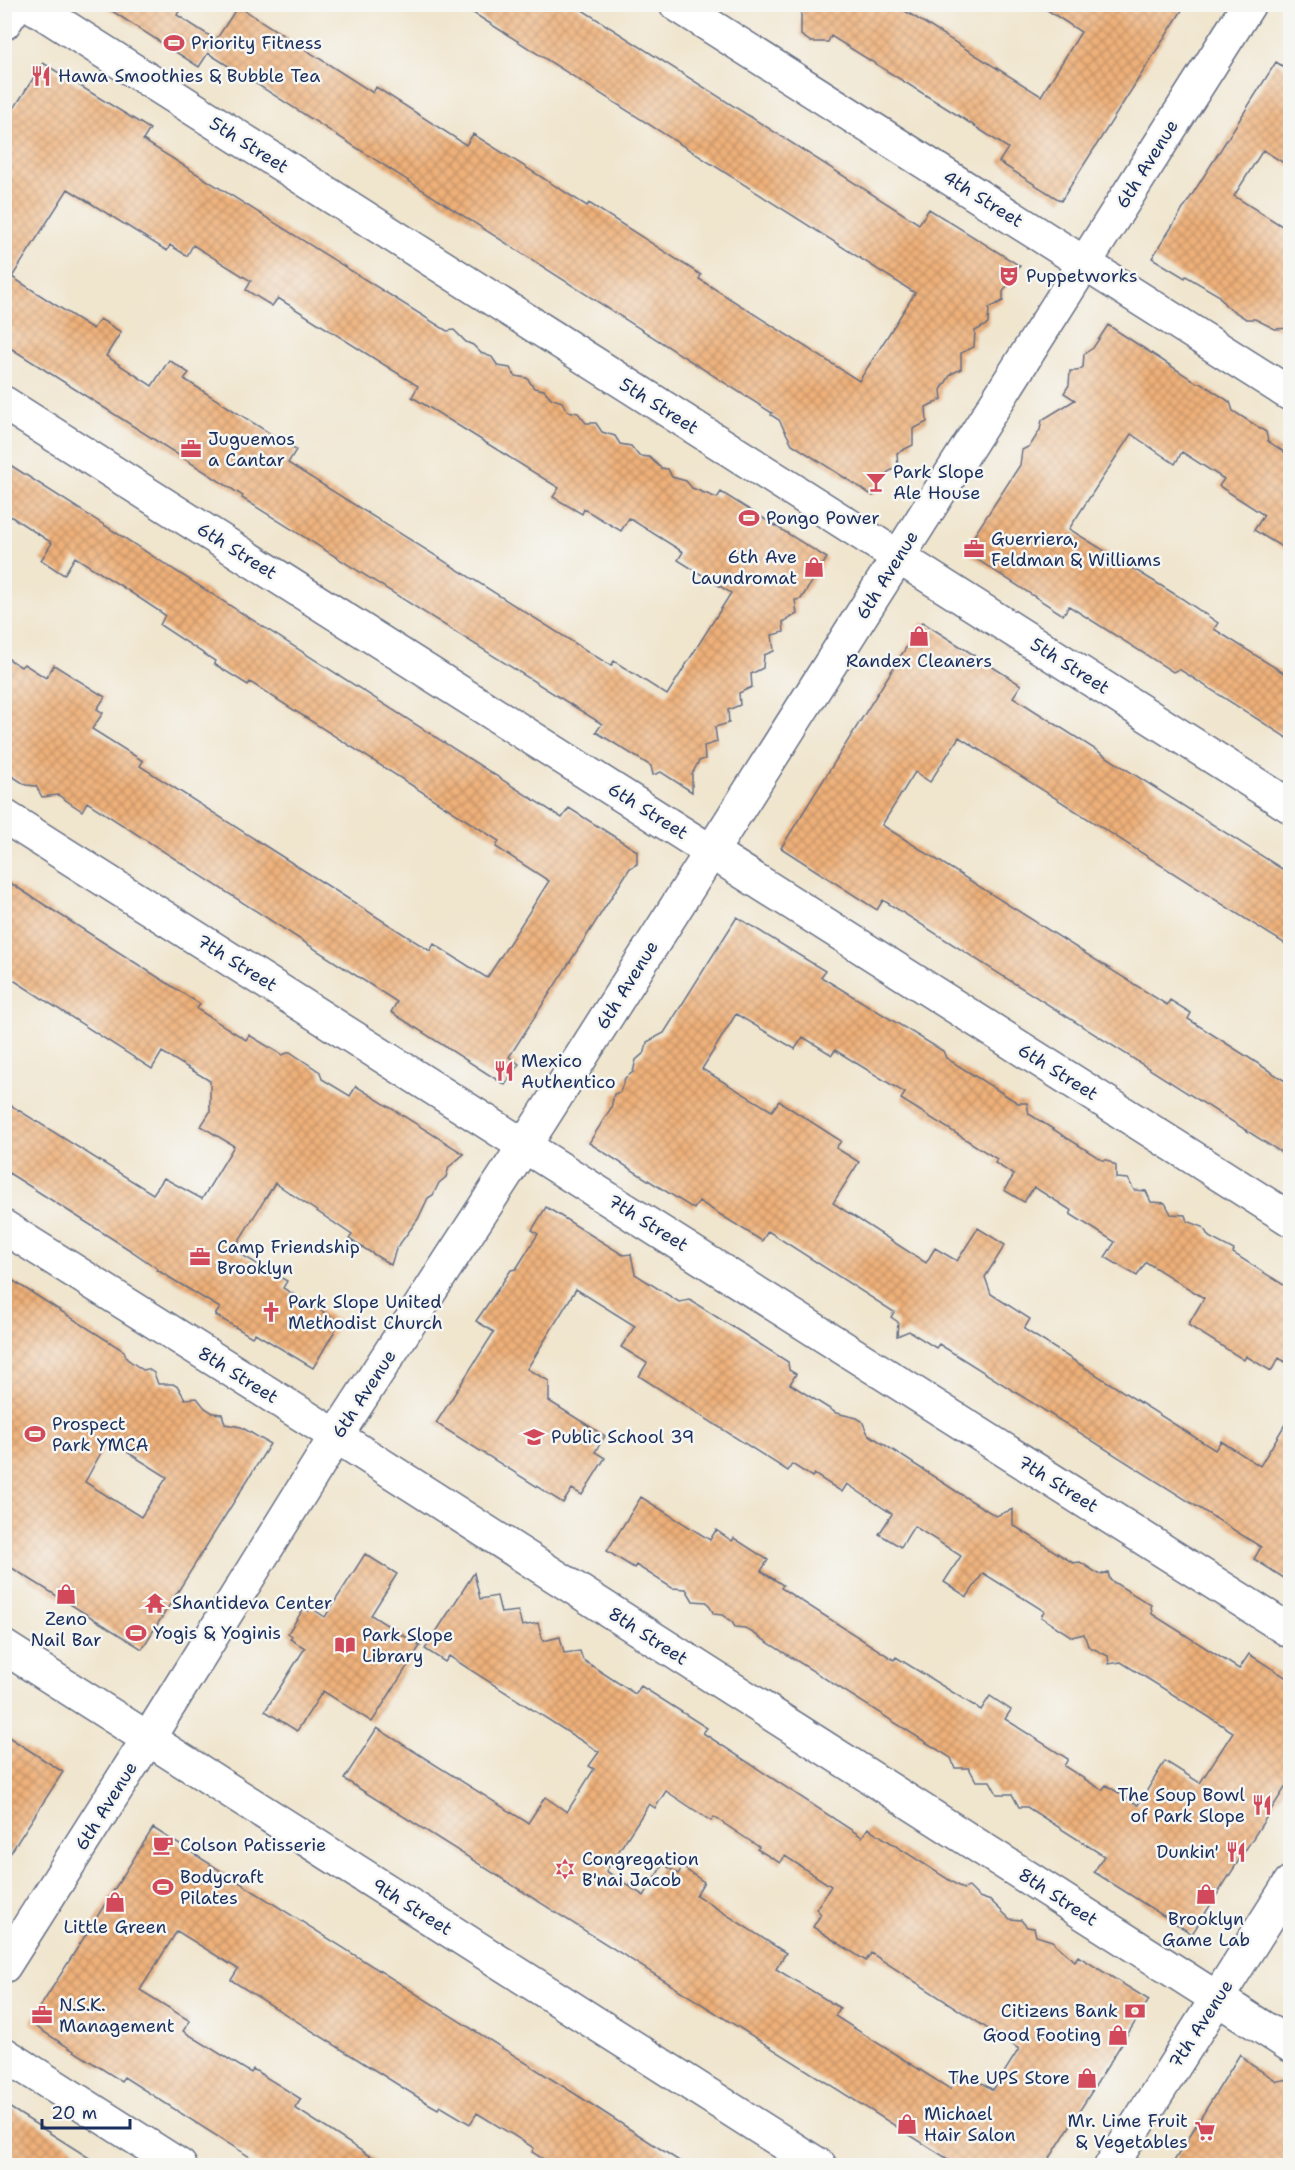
<svg xmlns="http://www.w3.org/2000/svg" width="1295" height="2170" viewBox="0 0 1295 2170" font-family="'Shantell Sans',sans-serif">
  <style>
    .building { fill: url(#building-cross-hatch); fill-rule: evenodd }
    .lines { fill: none; stroke-linecap: round; stroke-linejoin: round }
    .minor-casing { stroke: #666f85; stroke-width: 36 }
    .minor { stroke: #fff; stroke-width: 33 }
    .labels { text-anchor: middle; dominant-baseline: central; stroke-width: 5; stroke-linejoin: round; paint-order: stroke }
    .poi-label { font-size: 18px; fill: #1b2f5e; stroke: #f6f6f2; text-anchor: start }
    .street-label { font-size: 18px; fill: #1b2f5e; stroke: #f6f6f2 }
  </style>
  <defs>
    <pattern id="building-cross-hatch" width="8" height="8" patternUnits="userSpaceOnUse" patternTransform="scale(1.5)"><rect width="8" height="8" fill="#efb179"/><path d="M0 0l8 8M0 8l8-8" fill="none" stroke="#c19066"/></pattern>
  </defs>
  <rect width="100%" height="100%" fill="#f6f6f2"/>
  <filter id="ink" filterUnits="userSpaceOnUse"><feTurbulence type="fractalNoise" baseFrequency=".0167" numOctaves="2"/><feDisplacementMap in="SourceGraphic" scale="12" xChannelSelector="R" yChannelSelector="G"/><feConvolveMatrix kernelMatrix="1 2 1 2 8 2 1 2 1" color-interpolation-filters="sRGB"/></filter>
  <filter id="wash" filterUnits="userSpaceOnUse"><feTurbulence type="fractalNoise" baseFrequency=".008" numOctaves="4" result="noise"/><feDisplacementMap in="SourceGraphic" scale="24" xChannelSelector="R" yChannelSelector="G"/><feGaussianBlur stdDeviation="1.35" result="paint"/><feColorMatrix in="noise" values="0 0 0 0 0 0 0 0 0 0 0 0 0 0 0 0 0 1.4 0 .05"/><feComposite in="paint" operator="in"/></filter>
  <g filter="url(#wash)">
    <rect width="100%" height="100%" fill="#f0e5cd"/>
    <g id="blocks">
      <path class="building" d="M101 4H183L177 15 216 40 238 6 373 93 376 87 466 145 473 134 587 206 589 203 701 275 699 279 859 381 915 293 459 4H573L919 224 929 209 1020 266 1003 292V301L989 308 988 324 975 331 974 347 961 353V369L951 374 941 390 942 399 926 407 927 422 913 429V445L897 453 898 467 888 472 873 496 792 444 779 420 771 415 772 413 230 67 208 53 199 67Z
        M801 4H894L1041 96 1081 32 1038 4H1186L1061 201 999 162 1008 148 959 116 831 36 828 42H811L801 35Z
        M1276 62 1290 71V167L1263 150 1234 196 1290 231V328L1275 329 1255 319H1246L1226 306 1218 295 1186 276 1185 278 1152 258Z
        M43 63 150 129 143 140 447 331 454 330 466 342 473 345 481 353 492 357 498 366 510 368 515 376 527 378 534 388 544 390 551 398 562 402 567 411 578 413 586 423H596L602 432 615 436 620 444 631 446 639 456 649 457 661 468 668 469 672 477 686 481 692 488 717 498 721 492 827 558 801 599 795 600 797 614 783 622 784 632 772 635 774 651 764 655 763 668 751 674 752 687 739 693 740 705 728 710 729 723 715 727 717 742 704 746 705 759 699 761 692 774V792L661 772 653 775 651 766 596 732 602 724 242 498 243 496 4 344V124ZM68 189 167 251 170 245 187 256 193 245 251 281 246 290 272 306 278 298 418 386 412 397 559 488 553 497 582 514 584 509 621 531 629 518 683 552 678 560 731 593 667 695 614 661 611 666 288 463 296 450 184 379 189 373 169 360 152 386 106 356 121 332 100 319 93 329 12 277Z
        M1108 325 1197 383H1201L1230 402 1233 411 1266 432 1268 441 1290 456V552L1254 530 1264 515 1219 486 1224 479 1182 452 1175 464 1131 434 1069 529 1181 598 1218 623 1214 629 1290 677V740L1179 669 1173 672 1069 606 1063 615 964 551 1020 465 1022 450 1030 446 1040 430 1042 420 1075 400 1064 393 1069 385 1070 371H1077L1083 367 1084 354 1093 348Z
        M4 461 562 818 569 808 637 851V864L630 868 509 1057 519 1064 505 1085 391 1012 397 1002 87 802 82 811 58 795 42 797 36 786 26 785 4 771V656L21 667 24 664 46 678 54 665 105 697 97 709 103 713 92 729 143 761 140 766 430 951 434 944 487 978 549 881 496 847 499 841 250 682 248 685 214 664 215 661 160 625 165 615 121 586 75 557 64 575 41 560 52 543 4 512Z
        M922 622 1021 685 1013 697 1290 874V947L959 737 930 782 915 772 882 825 1167 1005 1170 1000 1191 1013 1188 1019 1290 1084V1158L883 900 877 910 781 848Z
        M4 879 200 1004 197 1009 246 1040 249 1035 282 1055 290 1052 320 1072 322 1079 350 1096 356 1086 464 1154 449 1167 446 1177 439 1183 433 1195 428 1198 418 1219 396 1249 391 1265 349 1239 352 1235 275 1183 233 1250 287 1281 283 1288 340 1322 313 1368 255 1333 252 1337 215 1315 220 1308 157 1270 158 1269 130 1250 4 1170V1101L153 1194 164 1178 202 1199 234 1146 201 1126 210 1112V1081L162 1052 152 1069 4 974Z
        M737 917 825 971 821 977 943 1051 946 1058 1018 1103H1027L1029 1114 1102 1160H1107L1116 1166V1178L1128 1179 1134 1190 1146 1191 1151 1202 1165 1203 1171 1214 1185 1215 1187 1221 1203 1227 1209 1237 1234 1250 1233 1253 1290 1289V1365L1279 1358 1271 1371 1246 1356 1244 1360 1188 1325 1204 1298 1146 1262 1137 1276 1105 1257 1115 1242 1070 1214 1072 1211 1034 1187 1024 1202 1004 1190 1014 1175 995 1163 997 1159 901 1099 905 1093 835 1050 832 1055 803 1037 795 1049 736 1014 702 1069 772 1111 779 1101 841 1141 836 1148 859 1162 833 1203 926 1263 935 1248 957 1261 978 1228 1005 1245 985 1277 991 1294 1030 1319 1024 1329 1215 1450 1221 1441 1260 1466 1290 1416V1582L1254 1559 1261 1547 939 1344 936 1348 909 1331 897 1336 898 1322 891 1317 894 1312 768 1231 762 1241 699 1201 694 1209 589 1143 611 1108 614 1094 620 1092 625 1078 633 1072 636 1060 645 1052 647 1042 664 1033Z
        M546 1207 623 1255 631 1254 635 1274 679 1302 690 1300 788 1362 789 1370 796 1374 790 1384 836 1413 857 1418 862 1421 868 1434 965 1497 996 1516 1013 1509V1525L1073 1563 1080 1562 1100 1575 1108 1572 1110 1580 1151 1605 1152 1614 1239 1669 1249 1654 1290 1680V1780L1192 1934 1094 1872 1104 1856 1027 1807H1019L1012 1794H997L990 1781H976L969 1768H955L951 1758 745 1628 735 1627 732 1622 722 1615 714 1614 707 1602 693 1601 686 1589 672 1588 636 1565 634 1568 607 1551 641 1497 710 1540 716 1530 732 1541 734 1538 768 1560 761 1571 783 1585 781 1588 894 1660 896 1657 981 1710 990 1696 1011 1710 1005 1719 1068 1759 1064 1766 1102 1790 1106 1785 1138 1805 1165 1761 1200 1783 1233 1732 1121 1662 1109 1664 1108 1656 1088 1646 1084 1634 1072 1637 1041 1617 1044 1611 983 1573 967 1597 944 1582 961 1556 914 1526 901 1547 879 1534 892 1514 847 1484 842 1492 814 1474 812 1477 792 1464 788 1471 639 1376 647 1363 621 1347 635 1326 576 1289 527 1369 549 1381V1401L605 1436 595 1452 605 1458 582 1495 572 1489 563 1503 436 1423 494 1332 476 1321 511 1270 516 1269 538 1234 532 1230Z
        M4 1275 124 1351 127 1359 143 1370 148 1369 154 1373 158 1384H173L178 1387 185 1399 197 1398 205 1408 213 1413 222 1414 225 1424 241 1427 270 1444 142 1649 4 1563ZM108 1440 167 1477 141 1517 85 1482Z
        M365 1554 397 1574 371 1615 420 1646 372 1722 323 1691 297 1731 265 1711 305 1648 290 1639 292 1636 288 1633 304 1608 308 1611 310 1607 325 1617Z
        M474 1573 480 1599 497 1596 501 1613 518 1611 522 1626 538 1623 543 1641 560 1637 564 1653 580 1651 583 1660 635 1694 641 1686 707 1728 703 1733 862 1837 868 1828 963 1889 969 1887 979 1897 991 1901 1010 1919 1021 1920 1027 1927 1034 1928 1036 1936 1052 1941 1075 1961 1078 1956 1149 2000 1045 2166H959L344 1779 377 1728 528 1823 545 1797 567 1812 594 1769 589 1766 599 1752 449 1656 445 1662 425 1649ZM666 1791 711 1821 714 1817 759 1847 757 1849 780 1863 785 1856 831 1886 816 1909 821 1914 813 1927 866 1961 871 1953 1019 2049 993 2090 962 2071 950 2089 835 2016 840 2008 776 1969 786 1953 696 1895 704 1882 682 1867 678 1874 663 1864 644 1896 606 1871 649 1804 655 1808Z
        M4 1734 63 1772 4 1863Z
        M153 1828 580 2097 687 2166H554L532 2152 534 2148 477 2113 470 2124 440 2106 438 2109 424 2101 231 1980 238 1969 177 1931 140 1990 190 2021 183 2031 251 2073 253 2069 301 2099 295 2108 385 2166H264L124 2077 121 2081 30 2023Z
        M1240 2054 1250 2064 1277 2081 1290 2079V2166H1171Z
        M4 2104 102 2166H4Z"/>
    </g>
  </g>
  <g filter="url(#ink)">
    <use href="#blocks" fill-opacity="0" stroke="#666f85" stroke-width="1.5"/>
    <g class="lines">
      <g class="minor-casing">
        <path id="minor" d="M29 4 1290 806
          M676 4 1290 394
          M4 23 17 4
          M4 403 1290 1219
          M4 816 1290 1631
          M4 1227 336 1436 1290 2045
          M4 1647 820 2166
          M4 1966 148 1739 336 1436 541 1120 1249 4
          M4 2054 180 2166
          M1111 2166 1290 1883"/>
      </g>
      <use href="#minor" class="minor"/>
    </g>
  </g>
  <defs>
    <g id="stadium-bare" transform="scale(1.62)"><path d="M0-5a6.5 5 0 1 0 0 10a6.5 5 0 1 0 0-10ZM-3.5-1.8h7v3.6h-7Z" fill="#d1495b" stroke="#f6f6f2" stroke-width="2.5" paint-order="stroke"/></g>
    <g id="restaurant-bare" transform="scale(1.62)"><path d="M-5-6h1v4h1v-4h1v4h1v-4h1v5L-1.5 .5V6h-2V.5L-5-1ZM5-6V6H3V1.5H1.5Q1.5-4 5-6Z" fill="#d1495b" stroke="#f6f6f2" stroke-width="2.5" paint-order="stroke"/></g>
    <g id="theatre-bare" transform="scale(1.62)"><path d="M-5-5.5Q0-4 5-5.5V0Q5 5 0 6Q-5 5-5 0ZM-3.3-2.5H-1v1.5H-3.3ZM1-2.5H3.3v1.5H1ZM-2.8 1Q0 5.5 2.8 1Z" fill="#d1495b" stroke="#f6f6f2" stroke-width="2.5" paint-order="stroke"/></g>
    <g id="office-bare" transform="scale(1.62)"><path d="M-6-3h4V-5.5h4V-3h4V5H-6ZM-1-4.5V-3h2v-1.5ZM-6 0V1H6V0Z" fill="#d1495b" stroke="#f6f6f2" stroke-width="2.5" paint-order="stroke"/></g>
    <g id="bar-bare" transform="scale(1.62)"><path d="M-6-5H6L.8 .8V4.5H3.5V6h-7V4.5H-.8V.8Z" fill="#d1495b" stroke="#f6f6f2" stroke-width="2.5" paint-order="stroke"/></g>
    <g id="shop-bare" transform="scale(1.62)"><path d="M-5-2.5h2.3a2.7 3.5 0 0 1 5.4 0H5L5.5 6h-11ZM-1.5-2.5h3a1.5 2.3 0 0 0-3 0Z" fill="#d1495b" stroke="#f6f6f2" stroke-width="2.5" paint-order="stroke"/></g>
    <g id="church-bare" transform="scale(1.62)"><path d="M-1.2-6h2.4v3.5h3.3v2.4h-3.3V6h-2.4V-.1h-3.3v-2.4h3.3Z" fill="#d1495b" stroke="#f6f6f2" stroke-width="2.5" paint-order="stroke"/></g>
    <g id="school-bare" transform="scale(1.62)"><path d="M0-5L7-2L0 1L-7-2ZM-4 1L0 2.5L4 1V4Q0 6-4 4Z" fill="#d1495b" stroke="#f6f6f2" stroke-width="2.5" paint-order="stroke"/></g>
    <g id="temple-bare" transform="scale(1.62)"><path d="M0-6L5-2H3V0L6.5 2.5H4V6H1.5V3h-3V6H-4V2.5H-6.5L-3 0V-2H-5Z" fill="#d1495b" stroke="#f6f6f2" stroke-width="2.5" paint-order="stroke"/></g>
    <g id="library-bare" transform="scale(1.62)"><path d="M-6-4Q-3-5.5-.7-3.5V5Q-3 3-6 4ZM6-4Q3-5.5 .7-3.5V5Q3 3 6 4Z" fill="#d1495b" stroke="#f6f6f2" stroke-width="2.5" paint-order="stroke"/></g>
    <g id="cafe-bare" transform="scale(1.62)"><path d="M-5.5-4.5H6V0H3Q3 3.5 0 3.5H-2.5Q-5.5 3.5-5.5 0ZM3-3.2v2h1.7v-2ZM-6 4.5H4V6H-6Z" fill="#d1495b" stroke="#f6f6f2" stroke-width="2.5" paint-order="stroke"/></g>
    <g id="synagogue-bare" transform="scale(1.62)"><path d="M0-6.5L5.6 3.2H-5.6ZM0 6.5L5.6-3.2H-5.6Z" fill="#d1495b" stroke="#f6f6f2" stroke-width="2.5" paint-order="stroke"/></g>
    <g id="bank-bare" transform="scale(1.62)"><path d="M-6-4H6V4H-6ZM0-2.3a2.3 2.3 0 1 0 0 4.6a2.3 2.3 0 1 0 0-4.6Z" fill="#d1495b" stroke="#f6f6f2" stroke-width="2.5" paint-order="stroke"/></g>
    <g id="supermarket-bare" transform="scale(1.62)"><path d="M-6-5.5h2.5l.6 2H6L4.5 2H-2.5L-4.4-4H-6ZM-1.5 3.2a1.3 1.3 0 1 0 .1 0ZM3 3.2a1.3 1.3 0 1 0 .1 0Z" fill="#d1495b" stroke="#f6f6f2" stroke-width="2.5" paint-order="stroke"/></g>
  </defs>
  <g fill-rule="evenodd">
    <use href="#stadium-bare" x="174" y="43"/>
    <use href="#restaurant-bare" x="41" y="76"/>
    <use href="#theatre-bare" x="1009" y="276"/>
    <use href="#office-bare" x="191" y="449"/>
    <use href="#bar-bare" x="876" y="482"/>
    <use href="#stadium-bare" x="749" y="518"/>
    <use href="#office-bare" x="974" y="549"/>
    <use href="#shop-bare" x="814" y="567"/>
    <use href="#shop-bare" x="919" y="636"/>
    <use href="#restaurant-bare" x="504" y="1071"/>
    <use href="#office-bare" x="200" y="1257"/>
    <use href="#church-bare" x="271" y="1312"/>
    <use href="#stadium-bare" x="35" y="1434"/>
    <use href="#school-bare" x="534" y="1437"/>
    <use href="#shop-bare" x="66" y="1594"/>
    <use href="#temple-bare" x="155" y="1603"/>
    <use href="#stadium-bare" x="136" y="1633"/>
    <use href="#library-bare" x="345" y="1645"/>
    <use href="#restaurant-bare" x="1262" y="1805"/>
    <use href="#cafe-bare" x="163" y="1845"/>
    <use href="#restaurant-bare" x="1236" y="1852"/>
    <use href="#synagogue-bare" x="565" y="1869"/>
    <use href="#stadium-bare" x="163" y="1887"/>
    <use href="#shop-bare" x="1206" y="1894"/>
    <use href="#shop-bare" x="115" y="1902"/>
    <use href="#bank-bare" x="1135" y="2011"/>
    <use href="#office-bare" x="42" y="2015"/>
    <use href="#shop-bare" x="1118" y="2035"/>
    <use href="#shop-bare" x="1087" y="2078"/>
    <use href="#shop-bare" x="907" y="2124"/>
    <use href="#supermarket-bare" x="1205" y="2131"/>
  </g>
  <g class="labels">
    <g class="poi-label">
      <text x="191" y="43">Priority Fitness</text>
      <text x="58" y="76">Hawa Smoothies &amp; Bubble Tea</text>
      <text x="1026" y="276">Puppetworks</text>
      <text x="208" y="439">Juguemos<tspan x="208" dy="21">a Cantar</tspan></text>
      <text x="893" y="472">Park Slope<tspan x="893" dy="21">Ale House</tspan></text>
      <text x="766" y="518">Pongo Power</text>
      <text x="991" y="539">Guerriera,<tspan x="991" dy="21">Feldman &amp; Williams</tspan></text>
      <text x="797" y="557" text-anchor="end">6th Ave<tspan x="797" dy="21">Laundromat</tspan></text>
      <text x="919" y="661" text-anchor="middle">Randex Cleaners</text>
      <text x="521" y="1061">Mexico<tspan x="521" dy="21">Authentico</tspan></text>
      <text x="217" y="1247">Camp Friendship<tspan x="217" dy="21">Brooklyn</tspan></text>
      <text x="288" y="1302">Park Slope United<tspan x="288" dy="21">Methodist Church</tspan></text>
      <text x="52" y="1424">Prospect<tspan x="52" dy="21">Park YMCA</tspan></text>
      <text x="551" y="1437">Public School 39</text>
      <text x="172" y="1603">Shantideva Center</text>
      <text x="66" y="1619" text-anchor="middle">Zeno<tspan x="66" dy="21">Nail Bar</tspan></text>
      <text x="153" y="1633">Yogis &amp; Yoginis</text>
      <text x="362" y="1635">Park Slope<tspan x="362" dy="21">Library</tspan></text>
      <text x="1245" y="1795" text-anchor="end">The Soup Bowl<tspan x="1245" dy="21">of Park Slope</tspan></text>
      <text x="180" y="1845">Colson Patisserie</text>
      <text x="1219" y="1852" text-anchor="end">Dunkin'</text>
      <text x="582" y="1859">Congregation<tspan x="582" dy="21">B'nai Jacob</tspan></text>
      <text x="180" y="1877">Bodycraft<tspan x="180" dy="21">Pilates</tspan></text>
      <text x="1206" y="1919" text-anchor="middle">Brooklyn<tspan x="1206" dy="21">Game Lab</tspan></text>
      <text x="115" y="1927" text-anchor="middle">Little Green</text>
      <text x="59" y="2005">N.S.K.<tspan x="59" dy="21">Management</tspan></text>
      <text x="1118" y="2011" text-anchor="end">Citizens Bank</text>
      <text x="1101" y="2035" text-anchor="end">Good Footing</text>
      <text x="1070" y="2078" text-anchor="end">The UPS Store</text>
      <text x="924" y="2114">Michael<tspan x="924" dy="21">Hair Salon</tspan></text>
      <text x="1188" y="2121" text-anchor="end">Mr. Lime Fruit<tspan x="1188" dy="21">&amp; Vegetables</tspan></text>
    </g>
    <g class="street-label">
      <text transform="translate(249 145) rotate(32)">5th Street</text>
      <text transform="translate(1147 164) rotate(-58)">6th Avenue</text>
      <text transform="translate(983 199) rotate(32)">4th Street</text>
      <text transform="translate(659 406) rotate(32)">5th Street</text>
      <text transform="translate(237 551) rotate(32)">6th Street</text>
      <text transform="translate(887 575) rotate(-58)">6th Avenue</text>
      <text transform="translate(1070 666) rotate(32)">5th Street</text>
      <text transform="translate(648 811) rotate(32)">6th Street</text>
      <text transform="translate(237 963) rotate(32)">7th Street</text>
      <text transform="translate(627 985) rotate(-58)">6th Avenue</text>
      <text transform="translate(1058 1072) rotate(32)">6th Street</text>
      <text transform="translate(648 1223) rotate(32)">7th Street</text>
      <text transform="translate(238 1375) rotate(32)">8th Street</text>
      <text transform="translate(364 1394) rotate(-57)">6th Avenue</text>
      <text transform="translate(1058 1484) rotate(32)">7th Street</text>
      <text transform="translate(648 1636) rotate(33)">8th Street</text>
      <text transform="translate(106 1806) rotate(-58)">6th Avenue</text>
      <text transform="translate(1058 1897) rotate(33)">8th Street</text>
      <text transform="translate(412 1907) rotate(32)">9th Street</text>
      <text transform="translate(1201 2024) rotate(-57)">7th Avenue</text>
    </g>
  </g>
  <rect width="1295" height="2170" fill="none" stroke="#f6f6f2" stroke-width="24"/>
  <path d="M42 2119v9h88v-9" fill="none" stroke="#1b2f5e" stroke-width="3"/>
  <text x="51" y="2119" font-size="18" fill="#1b2f5e" stroke="#f6f6f2" stroke-width="4.5" paint-order="stroke">20 m</text>
</svg>
